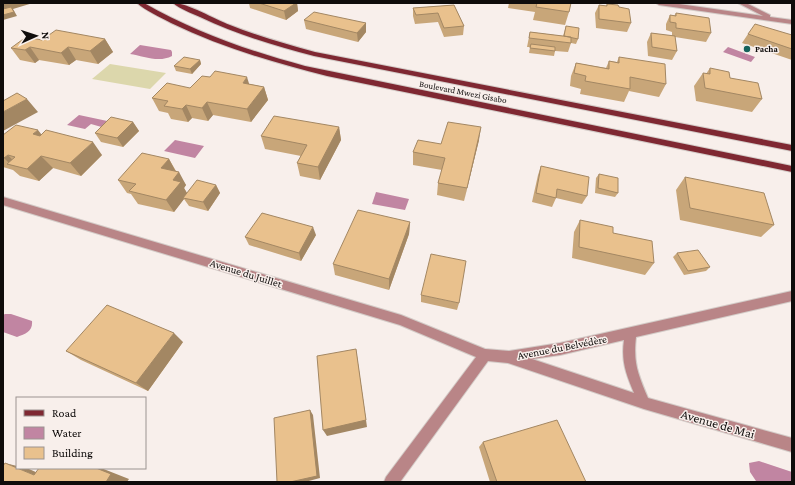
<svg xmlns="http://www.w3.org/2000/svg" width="795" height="485" viewBox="0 0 795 485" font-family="'Crimson Pro',serif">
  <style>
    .green { fill: #dcd7ac }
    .water { fill: #c185a2 }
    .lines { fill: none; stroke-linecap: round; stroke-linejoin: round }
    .minor-casing { stroke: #d3cbc7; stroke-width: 2 }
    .primary-casing { stroke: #d3cbc7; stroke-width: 2 }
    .minor { fill: #b98587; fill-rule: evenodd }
    .primary { fill: #7f2832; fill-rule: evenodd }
    .wall { fill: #c8a679 }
    .shaded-wall { fill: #a38763 }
    .building { fill: #e9c18d; stroke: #a38763 }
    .poi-dot { fill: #15625b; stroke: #f8efeb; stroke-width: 1.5 }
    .labels { text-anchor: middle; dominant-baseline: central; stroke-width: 3; stroke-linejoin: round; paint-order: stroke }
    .far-poi-label { font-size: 9px; font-weight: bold; fill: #0f0c0b; stroke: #f8efeb; text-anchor: start }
    .far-street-label { font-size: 9px; fill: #0f0c0b; stroke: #f8efeb }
    .street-label { font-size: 11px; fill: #0f0c0b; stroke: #f8efeb }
    .near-street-label { font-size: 13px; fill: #0f0c0b; stroke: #f8efeb }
  </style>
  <rect width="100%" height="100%" fill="#f8efeb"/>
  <path class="green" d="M110 64 166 73 150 89 92 79Z"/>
  <path class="water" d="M140 45 171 50 172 52V56C159 63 143 56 130 54Z
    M728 47 755 57 751 62 723 52Z
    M79 115 112 122 105 128 91 124 85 129 67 125Z
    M175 140 204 146 195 158 164 151Z
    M376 192 409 199 405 210 372 204Z
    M5 314H11L32 321C33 331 26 334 17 337L3 332V315Z
    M759 461 792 472V482L756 481 750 472 749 463Z"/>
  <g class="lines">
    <g class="minor-casing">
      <path id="minor" d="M656 3H672L763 16 738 3H746L770 15V17L792 20V24L659 5Z
        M3 197 401 315 485 349 509 351 560 343 792 291V301L636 337C633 363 638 374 648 398L792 438V452L644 409 508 363 488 361 400 482H384L386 477 476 357 400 325 3 205ZM624 340C621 361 626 374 634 393L532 359 560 355Z"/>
    </g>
    <g class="primary-casing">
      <path id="primary" d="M137 3H144C195 32 249 51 305 66L792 166V172L327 76C274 63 221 47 171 23 160 17 146 11 137 3Z
        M173 3C188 3 214 19 230 25 258 36 286 44 315 52L792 145V151L314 56C275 46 236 34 200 17 191 13 180 9 173 3Z"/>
    </g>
    <use href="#minor" class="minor"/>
    <use href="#primary" class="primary"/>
  </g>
  <path class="wall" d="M249 3H297L298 11 286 20 250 8Z
    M509 3H571L569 12 565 25 533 20 535 12 508 8Z
    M607 4 619 7 631 23 627 32 596 28 595 13 599 5 606 6Z
    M454 5 464 26 463 35 444 37 438 22 415 24 413 16V8Z
    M676 13 711 33 706 42 675 37 677 51 672 60 648 56 647 42 651 33 672 36V32L666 30V24L670 15 674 16Z
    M304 20 366 23V32L358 42 306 29Z
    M566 26 578 39 576 44 571 43 568 52 555 51 554 56 529 53 530 47H527L530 32 563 36Z
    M748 34 792 35V60L742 43Z
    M105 39 113 52 98 64 76 60 69 65 39 60 35 63 20 60 11 48 42 40Z
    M619 57 666 84 659 97 629 91 624 102 580 94 581 89 570 86 571 76 576 63 606 68 609 61 617 62Z
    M200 60 201 64 192 74 176 71 174 66Z
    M710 68 730 78 762 99 752 112 696 101 694 86 703 73 706 74Z
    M250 84 264 87 268 100 251 122 213 115 208 121 192 118 188 122 171 119 168 113 159 111 152 98 190 88Z
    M133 122 139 131 123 147 101 142 95 133Z
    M339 127 341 140 320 180 300 176 297 163 301 156 265 149 261 136Z
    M3 135H42L102 155 81 176 53 168 39 181 20 176 13 170 3 167Z
    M479 140 464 201 437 195 438 183 442 170 413 165V152L441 144Z
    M169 159 176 171 186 185 184 188 187 193 216 185 220 193 208 211 189 206 184 199 174 212 138 204 131 194 127 193 118 180Z
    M541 166 587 196 582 204 556 198 552 207 532 202 538 175Z
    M599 174 618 193 615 197 595 193 596 178Z
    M685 177 774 225 761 237 680 220 676 190Z
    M580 220 654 263 645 275 572 258 574 232Z
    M410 222 409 234 389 290 335 275 333 264Z
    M316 235 301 261 249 245 245 237Z
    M677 253 710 267 706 271 684 275 673 257Z
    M421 295 459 303 457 310 421 302Z
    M183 342 148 391 81 360 66 351Z
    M483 442 586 482H490L479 447Z"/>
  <path class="shaded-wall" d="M3 3H33L13 9 17 16 3 20Z
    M296 3H297L298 11 286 20 284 11Z
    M366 23V32L358 42 357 33Z
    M105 39 113 52 98 64 90 51Z
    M30 47 39 60 35 63 25 50Z
    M68 47 76 60 69 65 61 53Z
    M200 60 201 64 192 74 190 69Z
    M247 77 251 90 243 83Z
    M264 87 268 100 251 122 247 109Z
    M27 99 38 112 3 131V112Z
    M207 102 213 115 208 121 202 108Z
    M186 105 192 118 188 122 182 109Z
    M133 122 139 131 123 147 117 138Z
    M339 127 341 140 320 180 318 167Z
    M481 127 479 140 464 201 467 188Z
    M38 130 48 143 33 134Z
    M93 142 102 155 81 176 70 163Z
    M8 155 19 167 11 165 4 158Z
    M41 156 53 168 39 181 27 169Z
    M169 159 176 172 161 168Z
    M179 172 186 185 184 188 188 195 183 198 184 199 174 212 166 200 173 180Z
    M216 185 220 193 208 211 203 202Z
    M410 222 409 234 389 290V279Z
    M313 227 316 235 301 261 299 253Z
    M174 333 183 342 148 391 136 383Z
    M356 349 367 427 327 436 323 430Z
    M310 410 313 415 320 478 305 482H290Z
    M5 463 17 466V468H23L29 469 56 481 34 475Z
    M96 468H101L129 479 127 482H106Z"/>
  <path class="building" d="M259 3H296L284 11Z
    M537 3H571L569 12 536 7Z
    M607 4 618 5 619 7 629 9 631 23 599 19V5L607 6Z
    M454 5 464 26 444 28 438 13 416 15 413 8Z
    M11 7 14 12 3 15V9Z
    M314 12 366 23 357 33 304 20Z
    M676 13 709 18 711 33 676 28V23L670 22V15L676 16Z
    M755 24 792 35V49L748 34Z
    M566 26 579 28 578 39 564 36Z
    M56 30 105 39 90 51 68 47 61 53 30 47 25 50 11 48 26 37 42 40Z
    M530 32 571 37V43L529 38Z
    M651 33 675 36 677 51 652 47Z
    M531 44 555 47V51L530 48Z
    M184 57 200 60 190 69 174 66Z
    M619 57 665 64 666 84 630 77V89L585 81 586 76 574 73 576 63 609 69V61L619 63Z
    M710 68 729 72 730 78 758 83 762 99 705 88 703 73 710 74Z
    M215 71 247 77 243 83 264 87 247 109 207 102 202 108 186 105 182 109 164 106 168 101 152 98 167 83 190 88 202 76 210 77Z
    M17 93 27 99 3 112V101Z
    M274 116 339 127 318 167 297 163 307 145 261 136Z
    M111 117 133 122 117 138 95 133Z
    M448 122 481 127 467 188 438 183 445 158 413 152 418 140 441 144Z
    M16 125 38 130 33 134 40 136 46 130 93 142 70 163 41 156 27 169 7 164 15 157 8 155 4 158H3V135Z
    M142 153 169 159 161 168 179 172 173 180 181 182 166 200 129 191 136 184 118 180Z
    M541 166 589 177 587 196 557 189 556 198 536 193Z
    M599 174 618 178V193L598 188Z
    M685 177 764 193 774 225 690 208Z
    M197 180 216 185 203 202 183 198Z
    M358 210 410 222 389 279 333 264Z
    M262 213 313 227 299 253 245 237Z
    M580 220 613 227V233L652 241 654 263 579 247Z
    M698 250 710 267 688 271 677 253Z
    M431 254 466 261 459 303 421 295Z
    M107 305 174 333 136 383 66 351Z
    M356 349 366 420 323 430 317 356Z
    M310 410 317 476 290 482H277L274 418Z
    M557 420 586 482H497L483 442Z
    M5 463 34 475 39 468H96L111 474 106 482H3V466Z"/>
  <circle class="poi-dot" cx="747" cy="49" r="4"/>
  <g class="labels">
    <g class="far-poi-label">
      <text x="755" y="49">Pacha</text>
    </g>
    <g class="far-street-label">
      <text transform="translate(463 92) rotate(11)">Boulevard Mwezi Gisabo</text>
    </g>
    <g class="street-label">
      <text transform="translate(246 273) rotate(17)">Avenue du Juillet</text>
      <text transform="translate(562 347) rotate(-11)">Avenue du Belvédère</text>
    </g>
    <g class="near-street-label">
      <text transform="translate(718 424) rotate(16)">Avenue de Mai</text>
    </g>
  </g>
  <rect width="795" height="485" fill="none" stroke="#0f0c0b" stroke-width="8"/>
  <rect x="16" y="397" width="130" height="72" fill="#f8efeb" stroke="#9b9491"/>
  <rect x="24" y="410" width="20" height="6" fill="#7f2832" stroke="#9b9491"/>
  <text x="52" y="417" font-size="12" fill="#0f0c0b">Road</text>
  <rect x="24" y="427" width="20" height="12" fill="#c185a2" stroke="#9b9491"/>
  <text x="52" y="437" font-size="12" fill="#0f0c0b">Water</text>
  <rect x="24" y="447" width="20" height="12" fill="#e9c18d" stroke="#9b9491"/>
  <text x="52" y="457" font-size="12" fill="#0f0c0b">Building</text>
  <g transform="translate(36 36) rotate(87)" stroke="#f8efeb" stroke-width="3" paint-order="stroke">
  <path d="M0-3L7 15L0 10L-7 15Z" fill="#0f0c0b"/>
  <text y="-6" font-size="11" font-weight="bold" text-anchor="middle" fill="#0f0c0b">N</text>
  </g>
</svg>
